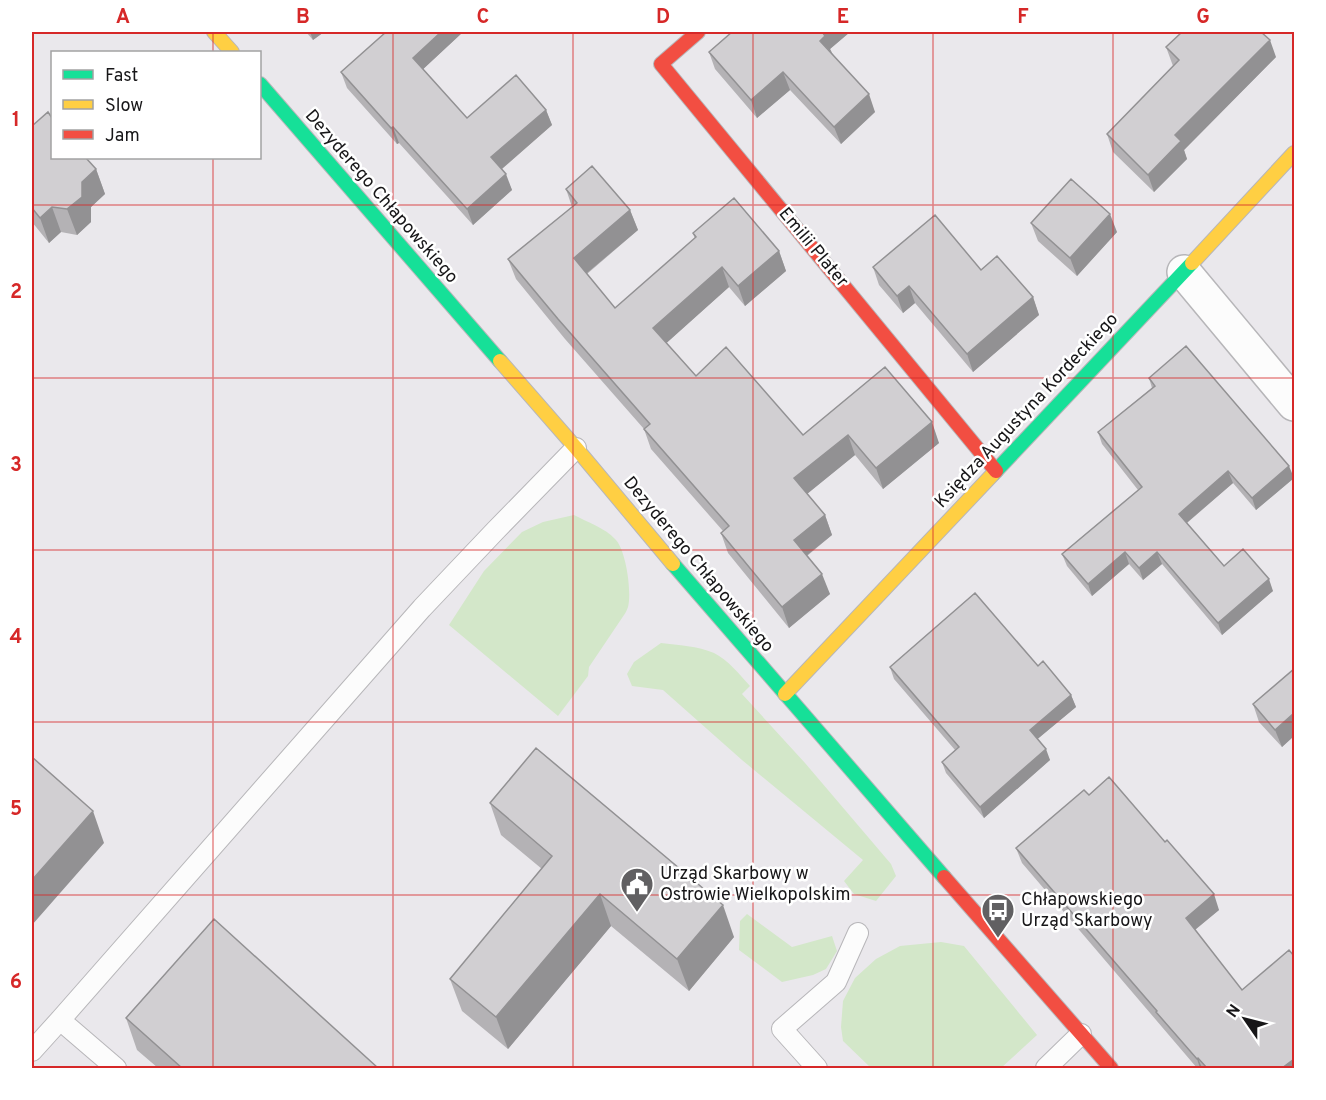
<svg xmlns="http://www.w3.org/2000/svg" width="1326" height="1100" viewBox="0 0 1326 1100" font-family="Overpass,sans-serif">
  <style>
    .green { fill: #d3e7c9 }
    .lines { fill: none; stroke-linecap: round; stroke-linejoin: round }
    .lane-casing { stroke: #b7b6b9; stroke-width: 22 }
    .street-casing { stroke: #b7b6b9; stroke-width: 36 }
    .fast-casing { stroke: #b7b6b9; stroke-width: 16 }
    .slow-casing { stroke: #b7b6b9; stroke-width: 16 }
    .jam-casing { stroke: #b7b6b9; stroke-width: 16 }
    .lane { stroke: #fcfcfc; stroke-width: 20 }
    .street { stroke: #fcfcfc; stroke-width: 33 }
    .fast { stroke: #16e098; stroke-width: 14 }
    .slow { stroke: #ffcf43; stroke-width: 14 }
    .jam { stroke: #f24e42; stroke-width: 14 }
    .wall { fill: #b4b2b5 }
    .shaded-wall { fill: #929193 }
    .building { fill: #d1cfd2; stroke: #929193; stroke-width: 1.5 }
    .grid { fill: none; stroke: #d62828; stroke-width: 1.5; stroke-opacity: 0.55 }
    .labels { text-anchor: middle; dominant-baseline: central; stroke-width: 5; stroke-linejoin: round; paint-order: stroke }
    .street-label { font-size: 18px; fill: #171618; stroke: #fff }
    .poi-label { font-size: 18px; fill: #171618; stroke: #fff; text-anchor: start }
    .neatline { fill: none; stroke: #d62828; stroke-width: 2 }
    .grid-label { font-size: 20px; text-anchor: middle; font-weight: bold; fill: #d62828 }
  </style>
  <rect width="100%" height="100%" fill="#eae8ec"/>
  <path class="green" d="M574 515C587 522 605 528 615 539 626 549 632 592 628 607 627 610 626 612 624 615L589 667 588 676 558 716 449 625 484 571 522 532 543 522Z
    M661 643C678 645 698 646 714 653 728 660 740 675 750 686L742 694 805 763 891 864 896 876 876 901 854 894 844 881 863 860 742 760 663 690 632 686 627 674 634 662Z
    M747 914 792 947 832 936 837 951 826 969 813 975 782 982 739 950 740 921Z
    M941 942 964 946 1037 1035 1001 1068H871L843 1041 841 1027 843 1001 855 978 876 959 900 946Z"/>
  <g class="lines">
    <g class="lane-casing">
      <path id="lane" d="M60 1020 116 1068
        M32 1051 60 1020 422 608 496 530 576 448
        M817 1068 782 1029 836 982 858 933
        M1046 1068 1081 1034"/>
    </g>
    <g class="street-casing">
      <path id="street" d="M1184 272 1294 404"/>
    </g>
    <g class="fast-casing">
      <path id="fast" d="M260 84 500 361
        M993 474 1192 263
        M673 564 944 877"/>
    </g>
    <g class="slow-casing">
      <path id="slow" d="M214 32 232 52
        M1192 263 1294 153
        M500 361 576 448 673 564
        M785 694 993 474"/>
    </g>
    <g class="jam-casing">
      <path id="jam" d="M698 32 661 64 996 471
        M944 877 1111 1068"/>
    </g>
    <use href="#lane" class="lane"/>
    <use href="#street" class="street"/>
    <use href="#fast" class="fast"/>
    <use href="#slow" class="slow"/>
    <use href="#jam" class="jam"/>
  </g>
  <path class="wall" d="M306 32H324L313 40Z
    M386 32H463L423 69 467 118 546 110 552 125 502 169 512 190 473 225 399 143 397 144 347 88 341 72Z
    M732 32H850L830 49 832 53 875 112 841 144 790 90 757 118 715 69 709 52Z
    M1166 47 1276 57 1184 150 1187 159 1154 192 1113 152 1107 134 1173 66Z
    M32 126 96 169 105 194 91 207V222L77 235 61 232 49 243 32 222Z
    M566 189 630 210 638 230 587 274 615 308 695 239 693 233 779 251 786 271 745 306 729 287 666 343 696 376 803 435 885 367 939 443 883 489 855 455 807 494 825 515 832 535 807 556 830 594 789 628 728 553 721 533 723 531 651 449 644 429 565 339 516 279 508 259 572 207Z
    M1031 223 1117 232 1077 276 1038 241Z
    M873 267 981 270 1033 297 1039 315 973 372 915 303 903 313 879 285Z
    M1149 378 1294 478 1256 510 1233 483 1187 523 1224 566 1273 591 1222 635 1162 564 1143 580 1129 564 1092 596 1067 566 1062 554 1138 490 1102 444 1098 432 1152 388Z
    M1038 666 1071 695 1076 707 1037 739 1050 760 984 818 946 773 942 762 955 750 894 679 890 667Z
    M1294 669V736L1282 747 1259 722 1253 704Z
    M1089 795 1219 910 1195 930 1294 1068H1197L1022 863 1016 848Z
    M490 803 734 937 689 991 611 926 508 1049 462 1011 450 979 542 869 501 835Z
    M126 1018 378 1068H158L137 1050Z"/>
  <path class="shaded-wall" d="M310 32H324L313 40Z
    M441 32H463L419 73 413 58Z
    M824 32H850L830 49 832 53 820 41Z
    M1270 40 1276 57 1184 150 1187 159 1154 192 1148 175 1175 135Z
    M783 72 790 90 757 118 751 100Z
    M869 94 875 112 841 144 834 127Z
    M546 110 552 125 497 173 491 157Z
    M393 127 399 143 397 144 391 128Z
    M96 169 105 194 91 207V222L77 235 67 209 82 182Z
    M506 174 512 190 473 225 467 209Z
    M52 207 61 232 49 243 40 218Z
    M630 210 638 230 581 278 574 258Z
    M1110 214 1117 232 1077 276 1070 258Z
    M779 251 786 271 745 306 738 286Z
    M722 267 729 287 661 348 653 328Z
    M909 286 915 303 903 313 897 296Z
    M1033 297 1039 315 973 372 967 354Z
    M932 422 939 443 883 489 876 468Z
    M848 435 855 455 802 498 794 478Z
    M1289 466 1294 478 1256 510 1252 498Z
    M1228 471 1233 483 1183 526 1179 514Z
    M825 515 832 535 801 560 794 540Z
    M1125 552 1129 564 1092 596 1088 584Z
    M1157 552 1162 564 1143 580 1139 568Z
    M822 574 830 594 789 628 782 607Z
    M1269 579 1273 591 1222 635 1218 623Z
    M1071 695 1076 707 1034 742 1030 730Z
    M1294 713V736L1282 747 1275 730Z
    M1046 749 1050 760 984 818 980 807Z
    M93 811 104 843 32 925V880Z
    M600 894 611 926 508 1049 496 1017Z
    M1214 894 1219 910 1191 933 1186 918Z
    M723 905 734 937 689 991 677 959Z
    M1198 1058 1202 1068H1200L1197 1059Z
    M1294 1059V1068H1282Z"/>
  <path class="building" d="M386 32H441L413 58 467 118 516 75 546 110 491 157 506 174 467 209 393 127 391 128 341 72Z
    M732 32H824L823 33 825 36 820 41 869 94 834 127 783 72 751 100 709 52Z
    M1182 32H1261L1270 40 1175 135 1181 141 1148 175 1107 134 1179 60 1166 47Z
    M48 112 52 118V158H86L96 169 82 182V197L67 209 52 207 40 218 32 208V126Z
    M592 166 630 210 574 258 615 308 696 237 693 233 734 198 779 251 738 286 722 267 653 328 696 376 726 347 803 435 885 367 932 422 876 468 848 435 794 478 825 515 794 540 822 574 782 607 721 533 729 526 644 429 650 424 558 319 508 259 577 203 566 189Z
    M1071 179 1110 214 1070 258 1031 223Z
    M935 215 981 270 997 256 1033 297 967 354 909 286 897 296 873 267Z
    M1186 346 1289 466 1252 498 1228 471 1179 514 1224 566 1243 549 1269 579 1218 623 1157 552 1139 568 1125 552 1088 584 1062 554 1142 487 1098 432 1155 386 1149 378Z
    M975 593 1038 666 1043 661 1071 695 1030 730 1046 749 980 807 942 762 959 747 890 667Z
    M1294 669V713L1275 730 1253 704Z
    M536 748 723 905 677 959 600 894 496 1017 450 979 552 856 490 803Z
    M32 757 93 811 32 880Z
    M1109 777 1165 842 1167 840 1214 894 1186 918 1242 990 1289 950 1294 956V1059L1282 1068H1207L1198 1058 1197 1059 1156 1012 1157 1011 1016 848 1084 790 1089 795Z
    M214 919 378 1068H182L126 1018Z"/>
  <path class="grid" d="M213 32V52M393 32V1068M573 32V1068M753 32V1068M933 32V1068M1113 32V1068M213 158V1068M32 205H1294M32 378H1294M32 550H1294M32 722H1294M32 895H1294"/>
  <defs>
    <g id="civic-pin" transform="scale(1.725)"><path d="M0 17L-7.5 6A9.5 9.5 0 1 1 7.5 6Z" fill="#616062" stroke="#fff"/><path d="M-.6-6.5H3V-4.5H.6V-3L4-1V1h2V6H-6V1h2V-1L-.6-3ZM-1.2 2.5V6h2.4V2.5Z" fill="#fff"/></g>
    <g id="bus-pin" transform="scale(1.725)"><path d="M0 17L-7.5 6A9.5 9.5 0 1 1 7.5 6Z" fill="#616062" stroke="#fff"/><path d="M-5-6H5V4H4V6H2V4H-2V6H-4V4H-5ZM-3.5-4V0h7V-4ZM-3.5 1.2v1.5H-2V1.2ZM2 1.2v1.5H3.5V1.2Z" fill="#fff"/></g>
  </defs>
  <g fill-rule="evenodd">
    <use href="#civic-pin" x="637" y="884"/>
    <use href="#bus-pin" x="998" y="910"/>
  </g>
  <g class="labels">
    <g class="street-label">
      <text transform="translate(381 197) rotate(49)">Dezyderego Chłapowskiego</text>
      <text transform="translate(813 248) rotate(50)">Emilii Plater</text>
      <text transform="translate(1027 411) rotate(-47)">Księdza Augustyna Kordeckiego</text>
      <text transform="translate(698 565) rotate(50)">Dezyderego Chłapowskiego</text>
    </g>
    <g class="poi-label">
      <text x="660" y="874">Urząd Skarbowy w<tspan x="660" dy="21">Ostrowie Wielkopolskim</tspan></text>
      <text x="1021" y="900">Chłapowskiego<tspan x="1021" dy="21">Urząd Skarbowy</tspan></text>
    </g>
  </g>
  <rect width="1326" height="1100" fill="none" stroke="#ffffff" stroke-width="66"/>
  <rect x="51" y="51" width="210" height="108" fill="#ffffff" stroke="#a2a2a3" stroke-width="1.5"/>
  <rect x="63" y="70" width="30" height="9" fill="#16e098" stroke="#a2a2a3" stroke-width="1.5"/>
  <text x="105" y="81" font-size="18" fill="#171618">Fast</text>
  <rect x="63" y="100" width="30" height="9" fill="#ffcf43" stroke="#a2a2a3" stroke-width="1.5"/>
  <text x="105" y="111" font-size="18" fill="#171618">Slow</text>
  <rect x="63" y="130" width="30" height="9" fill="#f24e42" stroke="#a2a2a3" stroke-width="1.5"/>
  <text x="105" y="141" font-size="18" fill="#171618">Jam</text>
  <g transform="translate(1245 1019) rotate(305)" stroke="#ffffff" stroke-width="4.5" paint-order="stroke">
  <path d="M0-4.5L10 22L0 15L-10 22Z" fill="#171618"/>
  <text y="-9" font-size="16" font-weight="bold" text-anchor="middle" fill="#171618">N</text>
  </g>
  <rect x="33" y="33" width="1260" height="1034" class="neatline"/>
  <g class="grid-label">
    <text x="123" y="23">A</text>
    <text x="303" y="23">B</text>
    <text x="483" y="23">C</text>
    <text x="663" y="23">D</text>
    <text x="843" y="23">E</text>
    <text x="1023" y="23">F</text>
    <text x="1203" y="23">G</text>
    <text x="16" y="126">1</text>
    <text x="16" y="298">2</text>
    <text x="16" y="471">3</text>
    <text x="16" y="643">4</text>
    <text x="16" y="815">5</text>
    <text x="16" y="988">6</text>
  </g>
</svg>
